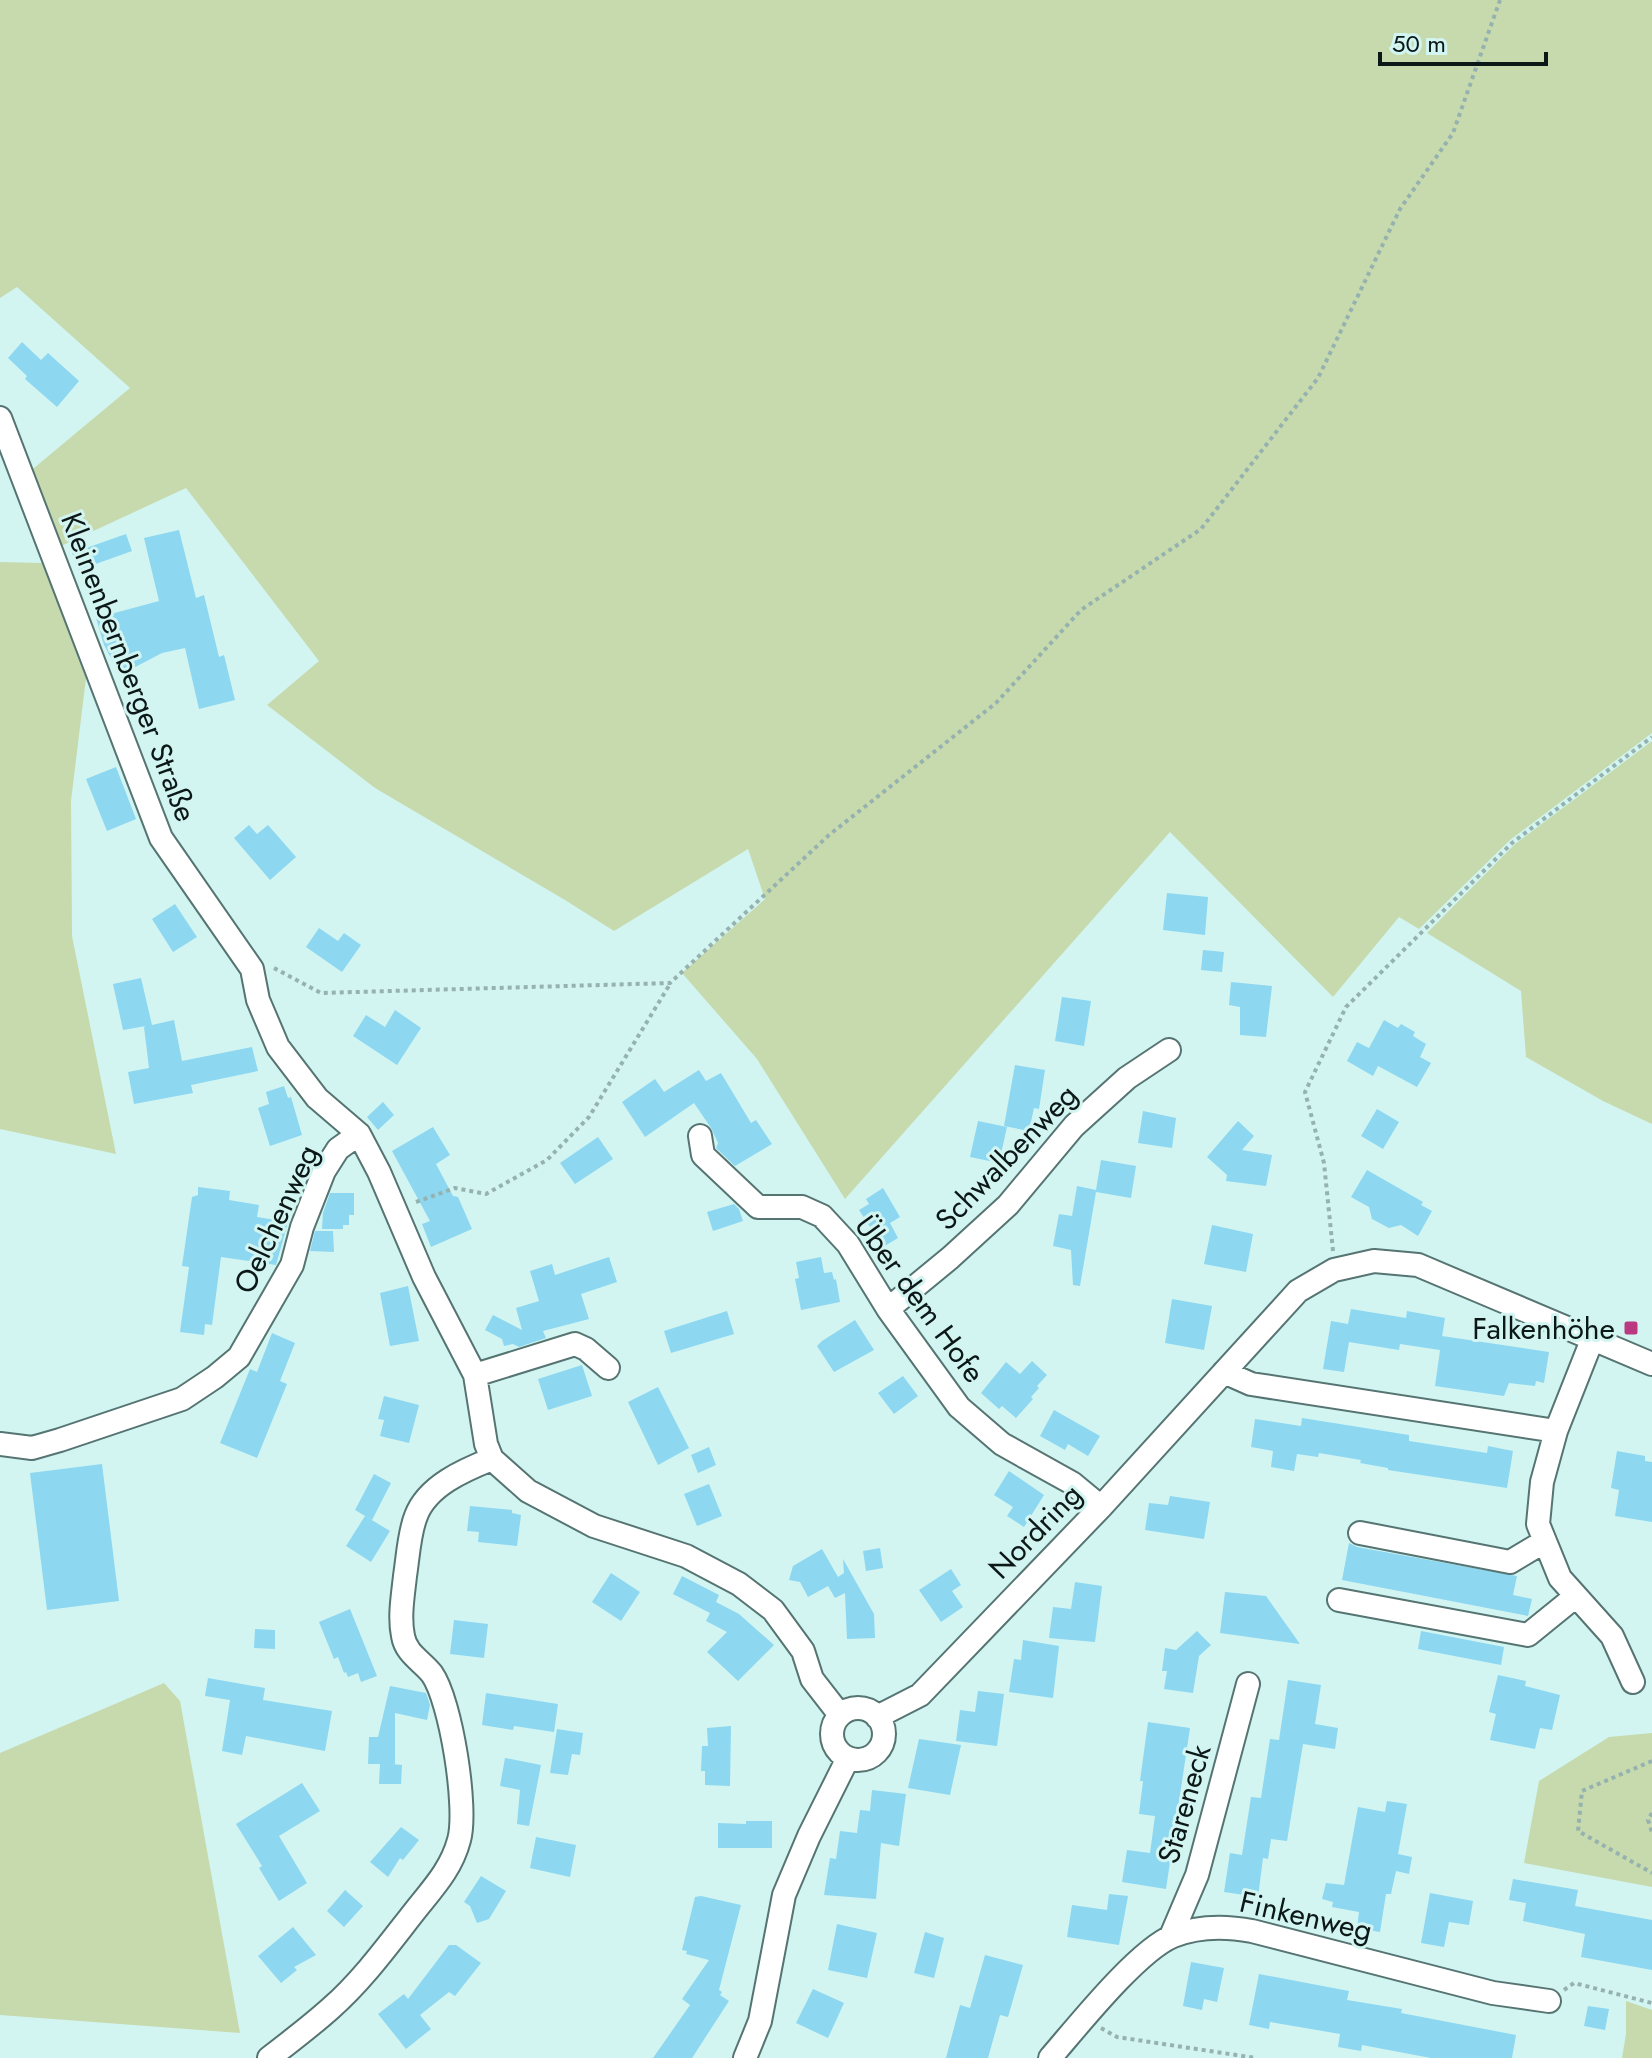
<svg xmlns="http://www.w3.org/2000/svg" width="1652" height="2058" viewBox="0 0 1652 2058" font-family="Jost,sans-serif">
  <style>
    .green { fill: #c7daae }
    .building { fill: #8dd7f1 }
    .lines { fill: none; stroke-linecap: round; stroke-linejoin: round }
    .minor-casing { stroke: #557472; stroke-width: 26 }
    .path { stroke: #96b2af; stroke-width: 4; stroke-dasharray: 4 4; stroke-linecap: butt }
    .minor { stroke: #fff; stroke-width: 22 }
    .poi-dot { fill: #bb3981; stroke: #d2f5f2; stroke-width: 3 }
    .labels { text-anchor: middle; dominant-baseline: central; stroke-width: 6; stroke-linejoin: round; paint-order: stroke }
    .street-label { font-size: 30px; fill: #0c1817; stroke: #d2f5f2 }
    .poi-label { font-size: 30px; fill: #0c1817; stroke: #d2f5f2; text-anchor: end }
  </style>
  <rect width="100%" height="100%" fill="#d2f5f2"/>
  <path class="green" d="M0 0H1652V733L1510 840 1419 929 1399 917 1333 997 1170 832 845 1199 757 1059 682 973 765 899 748 849 614 931 565 900 375 788 267 705 319 661 186 488 59 547 28 473 130 388 17 287 0 298Z
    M0 562 43 563 86 678 71 801 72 936 116 1154 0 1129Z
    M1652 741V1124L1603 1101 1526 1057 1521 991 1427 933 1515 844Z
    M164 1683 180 1701 240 2033 0 2015V1753Z
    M1652 1733V1887L1524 1863 1539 1781 1609 1737Z
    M1626 2001 1652 2010V2058H1622L1626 2034Z"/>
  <path class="building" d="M22 342 41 360 48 353 79 381 57 407 25 379 27 376 8 358Z
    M179 530 196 598 204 595 219 657 224 655 235 700 199 709 185 648 162 653 120 675 104 645 96 618 159 601 144 538Z
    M126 534 132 551 79 570 72 553Z
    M116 767 136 819 107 831 86 779Z
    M249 825 257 834 268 825 296 857 270 880 234 838Z
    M1167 893 1208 897 1205 935 1163 930Z
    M175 904 197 937 173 952 152 919Z
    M319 928 338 941 344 933 361 945 342 972 306 947Z
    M1203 950 1224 952 1222 972 1201 970Z
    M141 978 152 1025 174 1020 182 1061 252 1047 258 1071 191 1085 193 1093 134 1104 128 1072 149 1068 144 1027 146 1026 123 1030 113 984Z
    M1231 982 1272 986 1266 1037 1240 1035V1007L1229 1005Z
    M1062 997 1091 1001 1084 1046 1055 1041Z
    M395 1010 421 1028 397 1065 353 1036 366 1015 385 1027Z
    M1384 1020 1398 1028 1401 1024 1415 1032 1413 1036 1426 1044 1420 1057 1431 1063 1417 1087 1378 1066 1373 1076 1347 1061 1357 1042 1369 1048Z
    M1015 1065 1045 1070 1039 1109 1034 1108 1029 1131 1004 1126Z
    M699 1070 706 1081 721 1073 751 1123 756 1120 772 1144 735 1166 716 1148 718 1143 711 1128 694 1103 645 1137 622 1102 655 1079 664 1092Z
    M284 1086 288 1098 291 1097 302 1135 270 1146 258 1108 269 1104 266 1092Z
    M383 1102 394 1115 378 1130 367 1117Z
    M1377 1109 1399 1122 1383 1149 1361 1136Z
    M1143 1111 1176 1118 1172 1148 1138 1143Z
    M978 1121 1007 1127 999 1163 970 1157Z
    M1238 1121 1254 1136 1242 1150 1272 1155 1266 1186 1226 1181 1227 1175 1207 1157Z
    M433 1127 450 1155 436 1164 453 1196 458 1197 472 1229 431 1247 422 1224 430 1221 392 1151Z
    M598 1137 613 1159 575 1184 560 1163Z
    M1101 1160 1136 1166 1131 1198 1096 1192 1080 1286 1073 1285 1071 1250 1053 1246 1059 1214 1072 1216 1077 1186 1096 1190Z
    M1367 1170 1423 1202 1421 1205 1432 1211 1418 1236 1401 1225 1389 1228 1372 1219 1369 1207 1351 1197Z
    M198 1187 230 1191 229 1200 259 1205 257 1217 288 1222 276 1265 221 1257 212 1325 205 1324 204 1335 180 1332 189 1267 182 1266 192 1197 198 1195Z
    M883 1188 900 1217 890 1223 898 1238 883 1247 859 1210 869 1204 866 1199Z
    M330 1193H354V1215H349V1225H343V1229H322L323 1213Z
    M734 1204 739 1209 743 1221 713 1231 707 1212Z
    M1212 1225 1253 1234 1246 1272 1204 1264Z
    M315 1231H333L334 1252 310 1251Z
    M609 1257 617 1282 581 1294 589 1319 543 1331 546 1338 519 1347 513 1344 504 1346 502 1339 485 1330 493 1315 522 1330 516 1308 539 1301 530 1271 552 1264 555 1275Z
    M821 1257 824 1273 832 1272 834 1280 836 1279 840 1302 801 1310 795 1279 799 1278 796 1262Z
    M408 1286 419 1341 390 1346 380 1293Z
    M1172 1299 1212 1306 1204 1350 1165 1343Z
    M1351 1309 1406 1318 1407 1311 1445 1318 1440 1350 1400 1344 1399 1350 1349 1342 1344 1372 1323 1369 1331 1321 1348 1324Z
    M727 1311 734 1334 671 1353 664 1331Z
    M855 1320 874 1350 834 1372 817 1346 822 1341Z
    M272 1333 295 1343 280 1381 287 1384 257 1458 220 1443 250 1369 257 1372Z
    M1442 1336 1549 1352 1544 1383 1536 1381 1535 1386 1509 1383 1504 1396 1435 1386Z
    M1032 1361 1047 1375 1037 1386 1039 1388 1031 1397 1033 1399 1016 1418 1002 1406 999 1409 981 1393 1006 1362 1020 1374Z
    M582 1365 592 1396 548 1410 538 1379Z
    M903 1376 918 1396 894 1414 878 1393Z
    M658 1387 689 1448 658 1465 628 1402Z
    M384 1396 419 1405 409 1443 380 1436 384 1420 378 1419Z
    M1054 1410 1100 1436 1088 1456 1068 1444 1065 1450 1040 1436Z
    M1302 1418 1409 1435V1441L1487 1453 1488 1446 1513 1451 1507 1488 1388 1470V1468L1360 1463 1361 1460 1319 1453 1318 1457 1297 1454 1294 1471 1271 1467 1273 1451 1251 1447 1255 1419 1301 1426Z
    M709 1447 716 1465 698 1473 691 1455Z
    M1617 1451 1645 1456V1461L1652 1462V1522L1615 1516 1619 1490 1611 1488Z
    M102 1464 119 1601 47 1610 30 1473Z
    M1009 1471 1044 1495 1024 1527 1007 1516 1013 1507 994 1495Z
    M374 1474 391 1483 372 1520 355 1510Z
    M709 1484 722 1516 697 1526 684 1494Z
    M1170 1496 1210 1502 1204 1539 1145 1530 1149 1503 1168 1505Z
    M470 1506 512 1510V1513L521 1515 517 1546 478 1542 479 1532 467 1531Z
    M365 1516 390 1531 371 1562 346 1546Z
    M1349 1543 1357 1547 1517 1576 1513 1595 1532 1599 1528 1616 1342 1580Z
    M880 1548 883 1568 866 1571 863 1551Z
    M822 1549 838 1577 844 1573 843 1559 874 1614 875 1638 847 1639 845 1593 835 1598 828 1586 808 1597 800 1582 789 1580 793 1566Z
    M951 1569 961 1585 952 1591 963 1607 941 1622 919 1590Z
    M611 1573 640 1592 621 1621 592 1602Z
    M682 1576 719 1595 716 1602 739 1614 774 1645 738 1681 707 1652 727 1632 706 1621 710 1613 673 1594Z
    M1075 1582 1102 1586 1095 1642 1049 1638 1053 1607 1071 1609Z
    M1225 1592 1266 1596 1300 1644 1220 1633Z
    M350 1609 377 1676 361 1682 358 1673 348 1677 346 1672 344 1673 338 1657 334 1659 319 1622Z
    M454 1620 488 1624 484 1658 450 1654Z
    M255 1629 275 1630V1649L254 1648Z
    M1197 1631 1211 1645 1199 1656 1193 1693 1164 1689 1167 1671H1162L1165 1648 1176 1650Z
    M1421 1631 1504 1647 1501 1665 1418 1649Z
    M1023 1640 1059 1646 1053 1698 1009 1692 1014 1659 1021 1660Z
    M1498 1675 1526 1681 1525 1686 1560 1695 1552 1730 1540 1728 1535 1749 1490 1740 1496 1714 1489 1712Z
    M208 1678 265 1688 263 1700 332 1711 325 1751 246 1736 242 1755 222 1751 230 1700 205 1696Z
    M1288 1680 1321 1685 1315 1724 1338 1728 1335 1749 1303 1744 1287 1841 1271 1839 1268 1859 1263 1858 1258 1897 1224 1892 1230 1853 1242 1855 1251 1797 1261 1798 1270 1739 1279 1740Z
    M390 1686 426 1693 430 1705 427 1720 395 1713V1764H392L402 1765 401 1784H379L380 1764H368L369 1737H378Z
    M978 1691 1004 1694 997 1746 956 1741 960 1710 975 1712Z
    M486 1693 558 1704 554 1732 514 1726 513 1730 482 1725Z
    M1148 1722 1190 1728 1166 1889 1122 1882 1127 1850 1150 1853 1155 1816 1139 1814 1143 1781H1140Z
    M731 1726 730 1786 705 1785V1771H701L702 1746H708L707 1728Z
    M557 1729 583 1733 580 1755 572 1754 568 1775 550 1773Z
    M919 1739 961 1745 950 1795 908 1788Z
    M505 1758 541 1765 529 1826 517 1824 520 1790 500 1786Z
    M302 1783 320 1811 279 1836 307 1883 279 1901 259 1868 262 1866 236 1824Z
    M872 1790 906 1794 899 1846 881 1843 876 1899 824 1895 830 1858 836 1859 840 1831 857 1833 860 1810 870 1811Z
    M1387 1801 1407 1804 1398 1854 1412 1857 1409 1874 1396 1871 1391 1894H1386L1380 1932 1357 1928 1359 1912 1332 1907 1333 1902 1322 1899 1326 1883 1344 1885 1358 1807 1385 1812Z
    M746 1821H772V1848H718V1823L746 1824Z
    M401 1827 419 1840 403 1860 400 1858 388 1877 370 1862Z
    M536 1837 576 1845 570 1877 530 1868Z
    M481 1876 506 1891 489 1919 477 1923 470 1906 464 1902Z
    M1513 1879 1578 1890 1575 1906 1652 1920V1970L1581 1957 1585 1934 1523 1921 1526 1903 1509 1900Z
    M345 1890 363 1906 344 1927 327 1911Z
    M1430 1893 1473 1901 1469 1925 1449 1922 1444 1947 1421 1943Z
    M1109 1894 1128 1896 1119 1945 1067 1937 1072 1905 1107 1910Z
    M701 1896 741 1905 719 1990 722 1992 720 1995 729 2001 692 2058H653L690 2005 682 1999 709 1960 686 1954 687 1951 682 1950 695 1897Z
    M837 1924 877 1933 867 1978 828 1970Z
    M293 1927 316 1955 294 1967 297 1970 281 1983 258 1956Z
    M925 1932 944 1938 934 1978 914 1973Z
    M449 1945H456L481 1963 455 1996 449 1992 420 2015 431 2029 406 2049 378 2014 404 1994 408 1999Z
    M985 1955 1023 1965 1008 2017 1000 2015 988 2058H946L960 2005 970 2008Z
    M1191 1962 1224 1968 1217 2002 1204 1999 1202 2010 1183 2006Z
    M1259 1974 1349 1991 1347 2000 1402 2009 1401 2013 1516 2035 1512 2058H1431L1362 2045 1361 2051 1338 2047 1340 2034 1270 2022 1269 2029 1249 2025Z
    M813 1989 844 2003 828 2038 796 2023Z
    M1588 2006 1609 2009 1605 2030 1584 2026Z"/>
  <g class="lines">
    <g class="minor-casing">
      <path id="minor" d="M0 418 161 838 252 969 258 1000 278 1047 317 1098 359 1134 379 1172 424 1277 475 1375 486 1444 492 1459 528 1491 594 1526 686 1556 739 1584 773 1610 803 1651 812 1679 840 1715
        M700 1136 703 1155 758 1207H802L822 1216 848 1244 888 1309 959 1407 1002 1444 1072 1483 1101 1507
        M888 1309 950 1258 1008 1205 1074 1126 1127 1078 1169 1050
        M1592 1340 1556 1431 1542 1482 1538 1524 1560 1578 1612 1636 1633 1682
        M1224 1372 1251 1384 1556 1431
        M475 1375 575 1344 586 1349 608 1368
        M0 1444 32 1448 60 1440 182 1399 215 1377 239 1357 292 1265 302 1227 324 1171 338 1149 359 1134
        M1360 1533 1510 1562 1545 1541
        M1339 1600 1528 1635 1576 1596
        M832 1734a26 26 0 1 1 52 0a26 26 0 1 1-52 0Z
        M877 1717 920 1695 1101 1507 1298 1291 1334 1270 1374 1261 1418 1265 1652 1364
        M1171 1936 1197 1875 1248 1684
        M269 2058C290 2042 311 2026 331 2008 364 1979 391 1941 418 1907 435 1886 452 1867 459 1840 468 1809 451 1701 432 1674 422 1661 406 1654 403 1636 399 1617 403 1595 405 1576 408 1557 409 1533 416 1516 427 1486 464 1470 492 1459
        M745 2058 760 2021 784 1895 809 1836 848 1758
        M1050 2058C1077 2027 1137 1951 1173 1936 1198 1926 1226 1926 1252 1931L1493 1993 1549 2001"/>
    </g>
    <path class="path" d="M274 968 321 993 670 983 829 835 996 703 1081 610 1201 529 1318 378 1400 209 1453 133 1500 0
      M416 1202 455 1188 486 1194 547 1160 589 1117 670 984
      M1333 1251 1324 1163 1305 1092 1346 1007 1512 843 1652 737
      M1652 1761 1582 1791 1578 1831 1652 1873
      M1652 1813 1648 1820 1652 1832
      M1564 1990 1574 1983 1652 2003
      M1101 2028 1117 2037 1256 2058"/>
    <use href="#minor" class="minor"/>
  </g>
  <rect class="poi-dot" x="1623" y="1320" width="16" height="16" rx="4"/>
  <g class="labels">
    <g class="street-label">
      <text transform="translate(129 667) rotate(69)">Kleinenbernberger Straße</text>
      <text transform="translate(1006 1157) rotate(-46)">Schwalbenweg</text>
      <text transform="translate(276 1219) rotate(-65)">Oelchenweg</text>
      <text transform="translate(920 1299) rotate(54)">Über dem Hofe</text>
      <text transform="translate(1035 1531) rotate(-46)">Nordring</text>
      <text transform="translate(1184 1804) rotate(-74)">Stareneck</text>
      <text transform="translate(1306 1916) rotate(13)">Finkenweg</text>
    </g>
    <g class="poi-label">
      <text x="1615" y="1328">Falkenhöhe</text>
    </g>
  </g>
  <path d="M1380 52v12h166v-12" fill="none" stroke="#0c1817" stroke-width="4"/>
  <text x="1392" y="52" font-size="24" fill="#0c1817" stroke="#d2f5f2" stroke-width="6" paint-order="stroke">50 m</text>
</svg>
